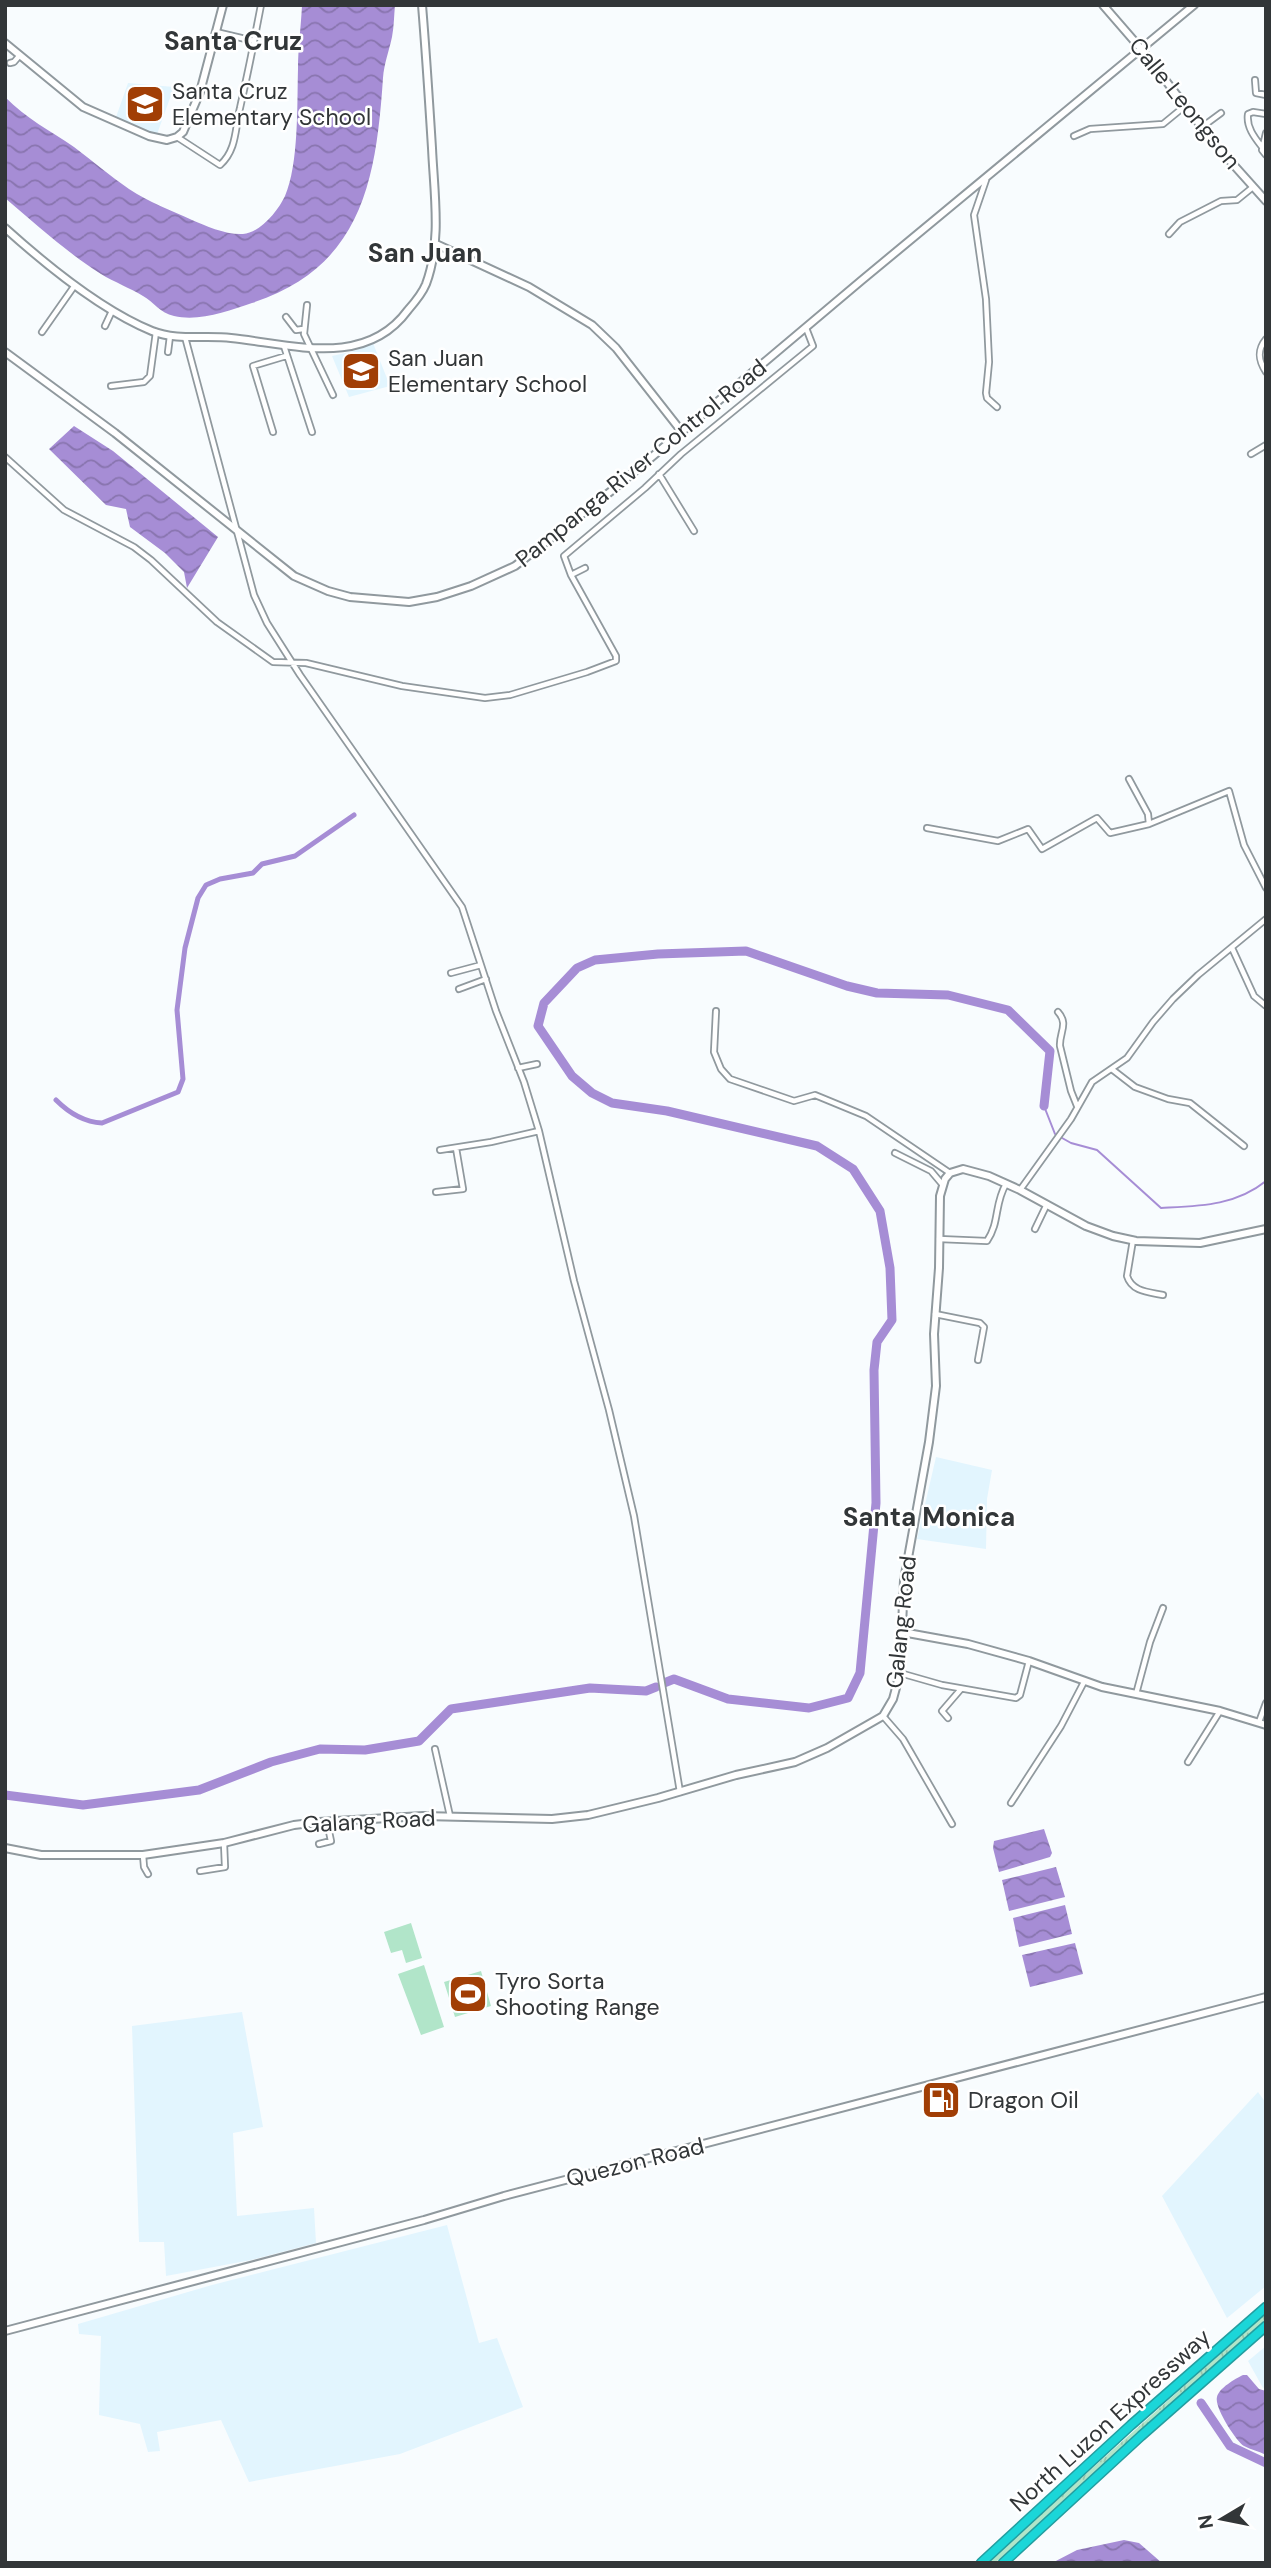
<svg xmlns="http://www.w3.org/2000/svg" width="1271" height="2568" viewBox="0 0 1271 2568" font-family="'DM Sans',sans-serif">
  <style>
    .built { fill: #e2f5fe }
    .grass { fill: url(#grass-tufts) }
    .pitch { fill: #b1e5c9 }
    .water { fill: url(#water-waves) }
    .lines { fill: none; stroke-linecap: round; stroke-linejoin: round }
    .stream { stroke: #a68dd5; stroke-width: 2 }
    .canal { stroke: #a68dd5; stroke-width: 5 }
    .river { stroke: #a68dd5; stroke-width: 9 }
    .street-casing { stroke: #90999e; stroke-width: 8 }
    .secondary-casing { stroke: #90999e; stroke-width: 10 }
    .highway-casing { stroke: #239ea0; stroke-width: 11 }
    .street { stroke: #fff; stroke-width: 4.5 }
    .secondary { stroke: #fff; stroke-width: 6 }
    .highway { stroke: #1bd6d8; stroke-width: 8 }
    .labels { text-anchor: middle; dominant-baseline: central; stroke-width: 5; stroke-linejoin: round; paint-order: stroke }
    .poi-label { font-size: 23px; fill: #323638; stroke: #fff; text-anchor: start }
    .street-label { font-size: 23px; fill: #323638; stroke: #fff }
    .quarter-label { font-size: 26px; font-weight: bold; fill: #323638; stroke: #fff }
  </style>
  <defs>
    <pattern id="grass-tufts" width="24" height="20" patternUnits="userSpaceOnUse" patternTransform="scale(1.75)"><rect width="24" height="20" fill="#b1e5c9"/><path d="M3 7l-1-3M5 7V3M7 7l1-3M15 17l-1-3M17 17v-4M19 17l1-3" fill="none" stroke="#99c5ad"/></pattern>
    <pattern id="water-waves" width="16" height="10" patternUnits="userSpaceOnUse" patternTransform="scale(1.75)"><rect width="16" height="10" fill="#a68dd5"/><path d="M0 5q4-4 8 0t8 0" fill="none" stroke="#8874ae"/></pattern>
  </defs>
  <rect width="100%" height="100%" fill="#f8fcfe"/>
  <path class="built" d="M128 83 174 87 156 137 115 120Z
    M373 343 390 386 349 397 332 356 354 351Z
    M936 1457 992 1470 987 1499 986 1549 917 1539Z
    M242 2012 263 2127 233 2133 237 2216 314 2208 316 2243 251 2260 166 2276 164 2242H139L132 2026Z
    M1258 2092 1266 2103V2286L1227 2318 1162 2196Z
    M447 2225 479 2343 497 2338 523 2407 400 2454 249 2482 221 2420 157 2432 160 2451 148 2452 140 2424 99 2415 101 2336 79 2334 78 2324 212 2285Z
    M1266 2346V2386L1263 2388 1248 2361Z"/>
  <path class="grass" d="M1266 2313V2319L995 2563H986Z"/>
  <path class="pitch" d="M411 1923 422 1958 406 1963 402 1950 391 1953 384 1932Z
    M424 1965 444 2027 421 2035 398 1974Z
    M481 1971 491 2006 455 2017 444 1982Z"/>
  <path class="water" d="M302 5H395C394 16 394 26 392 37 389 51 384 64 383 78 376 181 362 267 252 303 228 311 199 322 174 316 160 313 154 302 143 296 130 288 114 282 101 274 66 252 36 224 5 198V97C27 119 49 130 74 147 93 161 110 176 129 189 149 202 170 210 192 220 206 226 226 235 243 234 260 233 278 211 285 196 299 164 297 104 298 69 298 48 301 27 302 5Z
    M74 426 113 451 218 537 187 588 184 572 165 553 130 527 126 509 106 505 49 449Z
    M1044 1829 1052 1853 1050 1857 999 1872 993 1848 994 1841Z
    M1056 1867 1065 1897 1009 1911 1002 1880Z
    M1065 1905 1072 1934 1019 1947 1013 1918Z
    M1075 1943 1083 1974 1030 1987 1022 1955Z
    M1243 2375H1247L1259 2389 1266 2391V2455C1259 2451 1251 2450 1244 2446 1236 2441 1214 2407 1217 2397 1219 2388 1235 2379 1243 2375Z
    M1124 2540 1139 2543 1162 2563H1052L1077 2550Z"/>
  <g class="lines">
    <path class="stream" d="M1044 1106 1055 1134 1071 1143 1097 1150 1161 1208C1199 1206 1235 1206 1266 1181"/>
    <path class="canal" d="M56 1100C69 1113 84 1122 102 1123L178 1092 183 1079 177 1010 185 948 198 898 206 885 220 879 253 873 262 864 295 856 354 815"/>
    <path class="river" d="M664 1683 674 1679 728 1699 809 1708 848 1698 860 1673 876 1503 874 1370 877 1342 892 1320 890 1268 880 1211 853 1169 817 1146 667 1111 612 1103 592 1093 572 1076 538 1026 544 1003 577 968 595 960 658 954 746 951 847 986 877 993 948 995 1008 1010 1050 1051 1044 1106
      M5 1795 83 1805 199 1790 271 1762 320 1749 365 1750 419 1741 451 1709 590 1688 646 1691 656 1687
      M1201 2403 1230 2446 1266 2463"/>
    <g class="street-casing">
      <path id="street" d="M254 41 261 5
        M10 63 14 62 20 55
        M1255 80 1256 93 1266 95
        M1202 127 1221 113
        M1266 133 1262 150 1266 155
        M1074 136 1090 129 1163 124 1185 106
        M177 137 220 165C237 150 235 128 240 108 245 85 250 63 254 41L216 32
        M1262 147C1255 138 1246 127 1248 114L1253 112 1266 114
        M986 180 974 215 986 299 989 362 986 393 987 398 997 407
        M1169 234 1180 222 1221 201 1237 200 1253 187
        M307 305 304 334 333 395
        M286 317 296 330 303 329
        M105 326 112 311
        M42 332 75 285
        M185 337 254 595 267 623 300 675 462 907 496 1011 524 1082 539 1131 574 1281 609 1410 634 1516 680 1792
        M1266 339C1257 350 1258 360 1266 372
        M284 346 312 432
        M168 352 170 336
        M111 386 144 382 150 376 156 332
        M273 432 253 366 286 356
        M1251 454 1266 445
        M5 457 64 510 134 547 151 560 217 622 273 662 306 663 402 686 485 698 510 695 587 672 616 661V656L571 575 564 556 645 488 681 454 813 346 806 328
        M659 474 694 531
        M571 575 585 568
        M1129 779 1148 814 1149 824 1229 791 1244 845 1266 888
        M927 828 998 841 1028 829 1042 849 1097 818 1110 833 1149 824
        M1232 948 1254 996 1266 1006
        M451 973 481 965
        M459 989 486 979
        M716 1011 714 1052 721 1069 730 1079 794 1101 815 1095 866 1116 950 1173
        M1058 1012C1069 1024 1059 1033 1060 1046L1071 1091 1077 1106
        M518 1068 537 1064
        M1113 1070 1135 1087 1168 1099 1190 1103 1244 1146
        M440 1150 491 1142 539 1131
        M895 1153 931 1171 942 1184
        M1020 1190 1071 1119 1092 1082 1127 1058 1153 1022 1173 999 1198 975 1266 919
        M436 1192 463 1189 456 1148
        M1035 1229 1047 1204
        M939 1239 987 1241C1000 1222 994 1204 1006 1184
        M1133 1240 1127 1276C1132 1292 1149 1292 1163 1295
        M935 1314 980 1323 984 1327 978 1360
        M900 1673 942 1685 1016 1698 1020 1695 1029 1661
        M1136 1694 1150 1642 1163 1608
        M883 1716 903 1739 952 1824
        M948 1718 942 1711 961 1689
        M1259 1722 1266 1703
        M435 1749 450 1816
        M1188 1762 1220 1711
        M1011 1803 1061 1726 1084 1682
        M319 1844 331 1841 327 1822
        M143 1855 144 1867 148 1874
        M200 1871 225 1867 224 1843"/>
    </g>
    <g class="secondary-casing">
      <path id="secondary" d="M1103 5 1142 50 1214 143 1266 201
        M5 43 83 107 149 136 167 140 177 137 183 132 200 92 223 5
        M5 228C45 264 103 311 152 331 177 341 205 335 231 338 291 344 365 369 408 310 415 302 422 294 426 284 442 241 434 193 432 148 429 100 426 53 422 5
        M436 244 529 287 592 325 616 348 682 432
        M5 352 115 433 294 576 328 591 350 597 409 602 437 597 471 586 515 566 615 488 862 280 1194 5
        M902 1632 968 1644 1029 1661 1102 1687 1220 1711 1266 1725
        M5 1848 41 1855H143L224 1843 294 1825 319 1822 423 1816 552 1819 588 1815 658 1798 736 1775 795 1762 827 1748 883 1716 893 1699 900 1673 904 1580 929 1442 936 1386 934 1334 939 1268 940 1196 945 1179 950 1173 963 1169 989 1176 1020 1190 1086 1226 1113 1236 1136 1241 1200 1243 1266 1229
        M5 2331 424 2220 504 2196 1266 1997"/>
    </g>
    <g class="highway-casing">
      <path id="highway" d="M981 2563 1131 2425 1266 2307
        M1003 2563 1141 2436 1266 2326"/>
    </g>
    <use href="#street" class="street"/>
    <use href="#secondary" class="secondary"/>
    <use href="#highway" class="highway"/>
  </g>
  <defs>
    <g id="school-square" transform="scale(2.0125)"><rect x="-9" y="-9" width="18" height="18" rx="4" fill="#a13e05" stroke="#fff"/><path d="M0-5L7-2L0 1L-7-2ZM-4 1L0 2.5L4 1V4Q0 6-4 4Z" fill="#fff"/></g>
    <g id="stadium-square" transform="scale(2.0125)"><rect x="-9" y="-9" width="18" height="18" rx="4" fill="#a13e05" stroke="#fff"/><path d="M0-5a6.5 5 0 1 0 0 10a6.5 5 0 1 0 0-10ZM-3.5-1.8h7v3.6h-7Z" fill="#fff"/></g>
    <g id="fuel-square" transform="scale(2.0125)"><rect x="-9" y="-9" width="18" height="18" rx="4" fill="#a13e05" stroke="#fff"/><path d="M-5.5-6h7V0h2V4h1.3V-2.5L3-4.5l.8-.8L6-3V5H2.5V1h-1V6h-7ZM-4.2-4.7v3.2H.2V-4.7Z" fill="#fff"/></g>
  </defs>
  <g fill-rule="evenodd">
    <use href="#school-square" x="145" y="104"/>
    <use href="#school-square" x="361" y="371"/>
    <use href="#stadium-square" x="468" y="1994"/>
    <use href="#fuel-square" x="941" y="2100"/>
  </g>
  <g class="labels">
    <g class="poi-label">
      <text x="172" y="91">Santa Cruz<tspan x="172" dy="26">Elementary School</tspan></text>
      <text x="388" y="358">San Juan<tspan x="388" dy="26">Elementary School</tspan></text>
      <text x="495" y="1981">Tyro Sorta<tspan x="495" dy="26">Shooting Range</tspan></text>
      <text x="968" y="2100">Dragon Oil</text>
    </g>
    <g class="street-label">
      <text transform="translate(1185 103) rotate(51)">Calle Leongson</text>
      <text transform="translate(641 463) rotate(-39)">Pampanga River Control Road</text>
      <text transform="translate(901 1622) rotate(-84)">Galang Road</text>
      <text transform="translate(369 1821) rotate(-3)">Galang Road</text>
      <text transform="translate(635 2162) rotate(-14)">Quezon Road</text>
      <text transform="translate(1110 2420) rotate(-42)">North Luzon Expressway</text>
    </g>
    <g class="quarter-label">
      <text x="233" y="41">Santa Cruz</text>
      <text x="425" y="253">San Juan</text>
      <text x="929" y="1517">Santa Monica</text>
    </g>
  </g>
  <rect width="1271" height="2568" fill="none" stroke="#323638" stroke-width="14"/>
  <g transform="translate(1222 2519) rotate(260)" stroke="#ffffff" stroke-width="5" paint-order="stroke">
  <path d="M0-5L12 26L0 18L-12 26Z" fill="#323638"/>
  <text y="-10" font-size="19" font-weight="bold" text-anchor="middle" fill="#323638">N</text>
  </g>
</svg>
